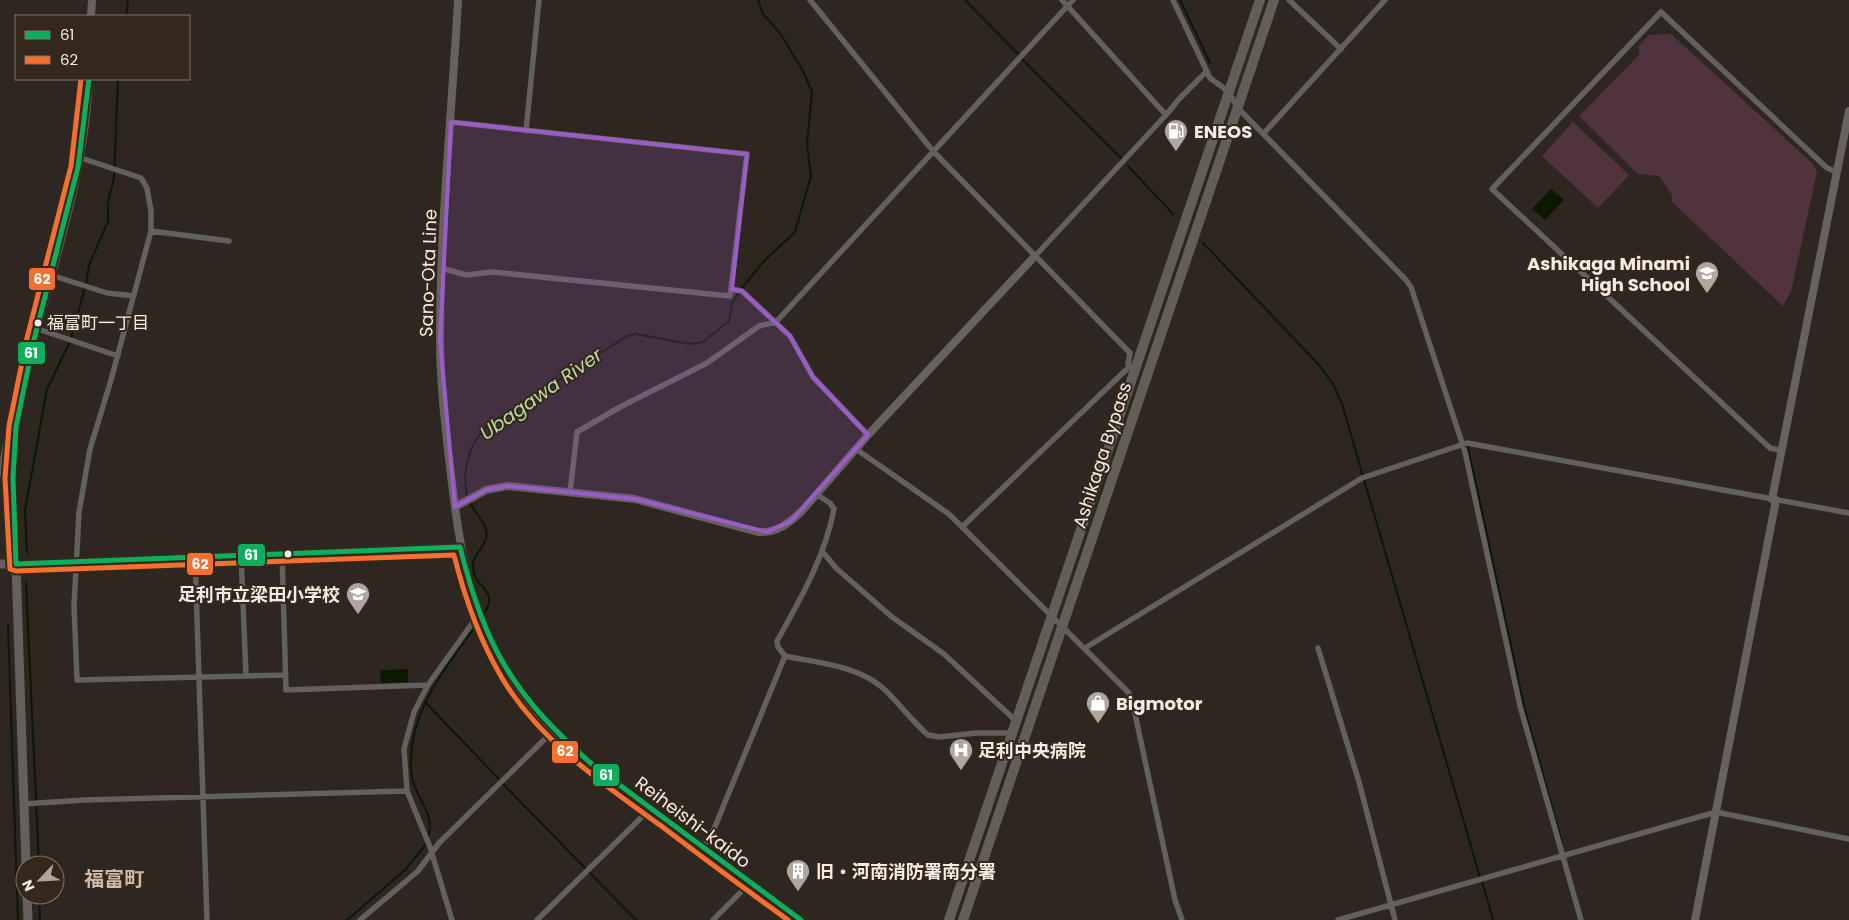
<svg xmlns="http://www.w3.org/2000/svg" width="1849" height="920" viewBox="0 0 1849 920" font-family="Poppins,'Noto Sans JP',sans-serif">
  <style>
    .green { fill: #50333d }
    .water { fill: #0d1803 }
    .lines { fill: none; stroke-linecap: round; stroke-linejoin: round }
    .stream { stroke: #0d1803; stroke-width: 2 }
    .street { stroke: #64605e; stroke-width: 5.5 }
    .secondary { stroke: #676260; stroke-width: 8 }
    .primary { stroke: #66605d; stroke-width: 9 }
    .highway { stroke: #645e59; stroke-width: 10 }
    .bus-1-casing { stroke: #34271b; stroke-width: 9 }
    .bus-2-casing { stroke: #34271b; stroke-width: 9 }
    .bus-1 { stroke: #0daf5c; stroke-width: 5 }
    .bus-2 { stroke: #f46f30; stroke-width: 5 }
    .marked { fill: #995cc8; fill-opacity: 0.2; stroke: #995cc8; stroke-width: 4; stroke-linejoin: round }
    .bus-dot { fill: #f4ebe4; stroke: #34271b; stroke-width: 2 }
    .labels { text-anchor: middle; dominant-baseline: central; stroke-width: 4; stroke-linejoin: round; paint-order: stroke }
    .bus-label { font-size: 17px; fill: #f4ebe4; stroke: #34271b; text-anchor: start }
    .poi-label { font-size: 18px; font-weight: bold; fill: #f4ebe4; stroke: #34271b; text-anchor: start }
    .street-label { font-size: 18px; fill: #f4ebe4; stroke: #34271b }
    .water-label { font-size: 19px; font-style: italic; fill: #bcd9a3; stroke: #34271b }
    .quarter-label { font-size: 20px; font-weight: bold; fill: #cbbbac; stroke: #34271b }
    .line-badge { stroke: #34271b; stroke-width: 2 }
    .badge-label { font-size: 14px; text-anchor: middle; font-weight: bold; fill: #fff }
  </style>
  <rect width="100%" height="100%" fill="#2e2721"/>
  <path class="green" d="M1671 34 1812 163 1817 172 1791 292 1783 306 1672 202V195L1659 176 1638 174 1579 116 1640 54 1638 47 1649 35Z
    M1573 122 1629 175 1598 208 1542 156Z"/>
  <path class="water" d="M1551 189 1564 200 1545 220 1532 209Z
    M408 669V682L381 683 380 670Z"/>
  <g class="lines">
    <path class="stream" d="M965 0 1019 55
      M1180 0 1210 63
      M126 16 128 0
      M1022 59 1121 158
      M1128 166 1173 214
      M1203 243 1320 366 1333 384 1342 404 1480 877
      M742 288 764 261 795 232 811 176 807 144 812 92 803 71 780 33 763 14 758 0
      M71 338 86 284 89 265 108 221V202L114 178 118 79
      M1468 447 1524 706 1562 843
      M467 496C462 471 468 446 485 428L627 336 636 334 690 344 703 342 729 321 732 304 739 292
      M470 503C474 511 484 521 486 530 490 545 473 552 473 565 472 590 503 588 482 617
      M27 553 25 510 47 389 70 342
      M26 582 39 865
      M8 625 18 920
      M425 702 500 780
      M503 784 636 920
      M428 837C436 814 416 799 412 777 403 716 447 667 480 620
      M1482 881 1493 920
      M39 895 40 920
      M347 920 405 870 426 844"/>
    <path class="street" d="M810 0 933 151 1130 353 1128 364 1136 371
      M1062 0 1166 115
      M1173 0 1210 78C1226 90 1228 89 1237 107L1406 280 1411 287 1465 452 1520 706 1581 920
      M1289 0 1341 49
      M526 131 539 0
      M1264 133 1385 0
      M78 157 141 178 147 188 151 211V231L111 380 90 449 79 512 74 606 77 680 285 675
      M151 231 229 241
      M1035 256 1166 115 1179 99 1207 71
      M441 268 466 275 492 272 730 296 747 154 451 122
      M51 275 107 293 134 296
      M732 289 742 291 790 336 813 377 868 435
      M38 329 118 356
      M856 449 949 514 1129 693 1135 714 1175 900 1182 920
      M1780 450 1770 448 1492 189 1661 12 1827 168 1837 172
      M0 474 8 432 13 427 16 428
      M570 492 577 432 620 407 707 363 759 326 776 322 1073 0
      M962 527 1129 367
      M822 551 836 568 892 617 944 654 1016 721
      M282 553 286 690 428 685
      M241 555 246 675
      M195 557 207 920
      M1085 648 1362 478 1467 443 1849 513
      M1318 648 1359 782 1395 920
      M785 656C818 663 856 665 883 688 899 703 912 721 928 735L939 737 976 733H1012
      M23 804 84 800 407 791
      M703 847 714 829 785 656 778 647 777 641C800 600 825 557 834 509L830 503 816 494
      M360 920 418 871 439 843 553 731
      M452 920 430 847 407 791 404 749 414 712 428 685 478 615
      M537 920 650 809
      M713 920 750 883
      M1338 920 1716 812 1849 839"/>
    <path class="secondary" d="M458 0C452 112 440 225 440 338 440 381 445 424 450 467 461 562 473 640 538 715 575 757 622 789 667 821 712 854 756 887 801 920
      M91 16 92 0
      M89 79C84 198 34 310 16 427 9 472 15 519 16 564L460 547
      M1772 499 1849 111
      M455 507 486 490 507 486 635 499 758 532C777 533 788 524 802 511L868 435 1035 256
      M1695 920 1776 500"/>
    <path class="primary" d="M0 564H16L26 865
      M27 895 28 920"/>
    <path class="highway" d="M949 920 1260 0
      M963 920 1274 0"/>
    <g class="bus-1-casing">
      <path id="bus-1" d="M89 79 78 167 34 340 16 427 13 478 16 564 460 547C486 650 514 696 594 766L801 920"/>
    </g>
    <g class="bus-2-casing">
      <path id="bus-2" d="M81 79 71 166 27 338 9 426 5 478 10 569 16 571 454 555C465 599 479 639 502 678 539 740 603 784 660 825 702 857 745 889 788 920"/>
    </g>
    <use href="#bus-1" class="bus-1"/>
    <use href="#bus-2" class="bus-2"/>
  </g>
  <path class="marked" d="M451 122 747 154 732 289 742 291 790 336 813 377 868 435 791 521 767 532 635 499 507 486 486 490 455 507 440 340Z"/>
  <defs>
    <g id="fuel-pin" transform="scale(1.25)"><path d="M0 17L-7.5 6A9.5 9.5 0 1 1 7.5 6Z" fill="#afa6a0" stroke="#34271b"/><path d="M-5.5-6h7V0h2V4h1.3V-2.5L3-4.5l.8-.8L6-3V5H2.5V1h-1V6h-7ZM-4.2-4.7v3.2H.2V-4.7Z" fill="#fff"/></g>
    <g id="school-pin" transform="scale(1.25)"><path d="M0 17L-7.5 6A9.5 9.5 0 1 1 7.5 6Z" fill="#afa6a0" stroke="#34271b"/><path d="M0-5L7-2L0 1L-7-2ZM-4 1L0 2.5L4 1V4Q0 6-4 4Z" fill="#fff"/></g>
    <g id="shop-pin" transform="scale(1.25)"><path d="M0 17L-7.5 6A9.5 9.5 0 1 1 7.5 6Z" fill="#afa6a0" stroke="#34271b"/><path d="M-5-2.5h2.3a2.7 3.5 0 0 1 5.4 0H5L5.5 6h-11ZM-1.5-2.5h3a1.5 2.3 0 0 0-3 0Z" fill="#fff"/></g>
    <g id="hospital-pin" transform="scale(1.25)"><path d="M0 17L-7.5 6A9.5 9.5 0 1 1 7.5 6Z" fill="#afa6a0" stroke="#34271b"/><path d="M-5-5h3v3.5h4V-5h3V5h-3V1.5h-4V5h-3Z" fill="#fff"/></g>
    <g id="building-pin" transform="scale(1.25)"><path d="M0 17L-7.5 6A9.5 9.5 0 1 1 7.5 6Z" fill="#afa6a0" stroke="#34271b"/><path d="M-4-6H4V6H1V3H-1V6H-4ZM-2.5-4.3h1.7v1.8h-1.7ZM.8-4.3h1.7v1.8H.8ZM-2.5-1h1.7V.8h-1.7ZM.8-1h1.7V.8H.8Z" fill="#fff"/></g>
  </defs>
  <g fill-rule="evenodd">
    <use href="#fuel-pin" x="1176" y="131"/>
    <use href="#school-pin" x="1707" y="273"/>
    <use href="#school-pin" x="358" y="594"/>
    <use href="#shop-pin" x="1098" y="703"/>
    <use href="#hospital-pin" x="961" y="750"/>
    <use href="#building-pin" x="798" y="871"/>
  </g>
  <g class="bus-dot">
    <circle cx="38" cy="323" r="4.5"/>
    <circle cx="288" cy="554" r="4.5"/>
  </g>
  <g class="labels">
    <g class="bus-label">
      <text x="47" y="323">福富町一丁目</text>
    </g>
    <g class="poi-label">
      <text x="1194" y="131">ENEOS</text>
      <text x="1690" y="263" text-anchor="end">Ashikaga Minami<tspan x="1690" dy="21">High School</tspan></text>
      <text x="340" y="594" text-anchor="end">足利市立梁田小学校</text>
      <text x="1116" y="703">Bigmotor</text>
      <text x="978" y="750">足利中央病院</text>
      <text x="816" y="871">旧・河南消防署南分署</text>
    </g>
    <g class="street-label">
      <text transform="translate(428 273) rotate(-88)">Sano-Ota Line</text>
      <text transform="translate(1102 455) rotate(-72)">Ashikaga Bypass</text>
      <text transform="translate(693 822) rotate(37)">Reiheishi-kaido</text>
    </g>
    <g class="water-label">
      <text transform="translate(541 394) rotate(-35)">Ubagawa River</text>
    </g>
    <g class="quarter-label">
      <text x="114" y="879">福富町</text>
    </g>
  </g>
  <g class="line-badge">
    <rect x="28" y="267" width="28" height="24" rx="5" fill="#f46f30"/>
    <rect x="17" y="341" width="29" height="24" rx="5" fill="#0daf5c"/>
    <rect x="237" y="543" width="29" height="24" rx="5" fill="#0daf5c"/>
    <rect x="186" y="552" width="28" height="24" rx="5" fill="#f46f30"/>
    <rect x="551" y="740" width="28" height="24" rx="5" fill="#f46f30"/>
    <rect x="592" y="763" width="28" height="24" rx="5" fill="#0daf5c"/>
  </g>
  <g class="badge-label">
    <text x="42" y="284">62</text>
    <text x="31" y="358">61</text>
    <text x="251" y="560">61</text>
    <text x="200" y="569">62</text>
    <text x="565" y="756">62</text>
    <text x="606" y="780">61</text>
  </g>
  <rect x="15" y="15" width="175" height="65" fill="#34271b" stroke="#81756b"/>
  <rect x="25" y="31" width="25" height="8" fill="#0daf5c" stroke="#81756b"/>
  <text x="60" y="40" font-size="15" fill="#f4ebe4">61</text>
  <rect x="25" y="56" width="25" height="8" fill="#f46f30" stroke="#81756b"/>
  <text x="60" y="65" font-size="15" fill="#f4ebe4">62</text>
  <g transform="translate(40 880) rotate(245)"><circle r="24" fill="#34271b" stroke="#81756b"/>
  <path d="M0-4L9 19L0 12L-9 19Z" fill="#afa6a0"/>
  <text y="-8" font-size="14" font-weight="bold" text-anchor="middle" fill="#f4ebe4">N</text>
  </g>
</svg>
